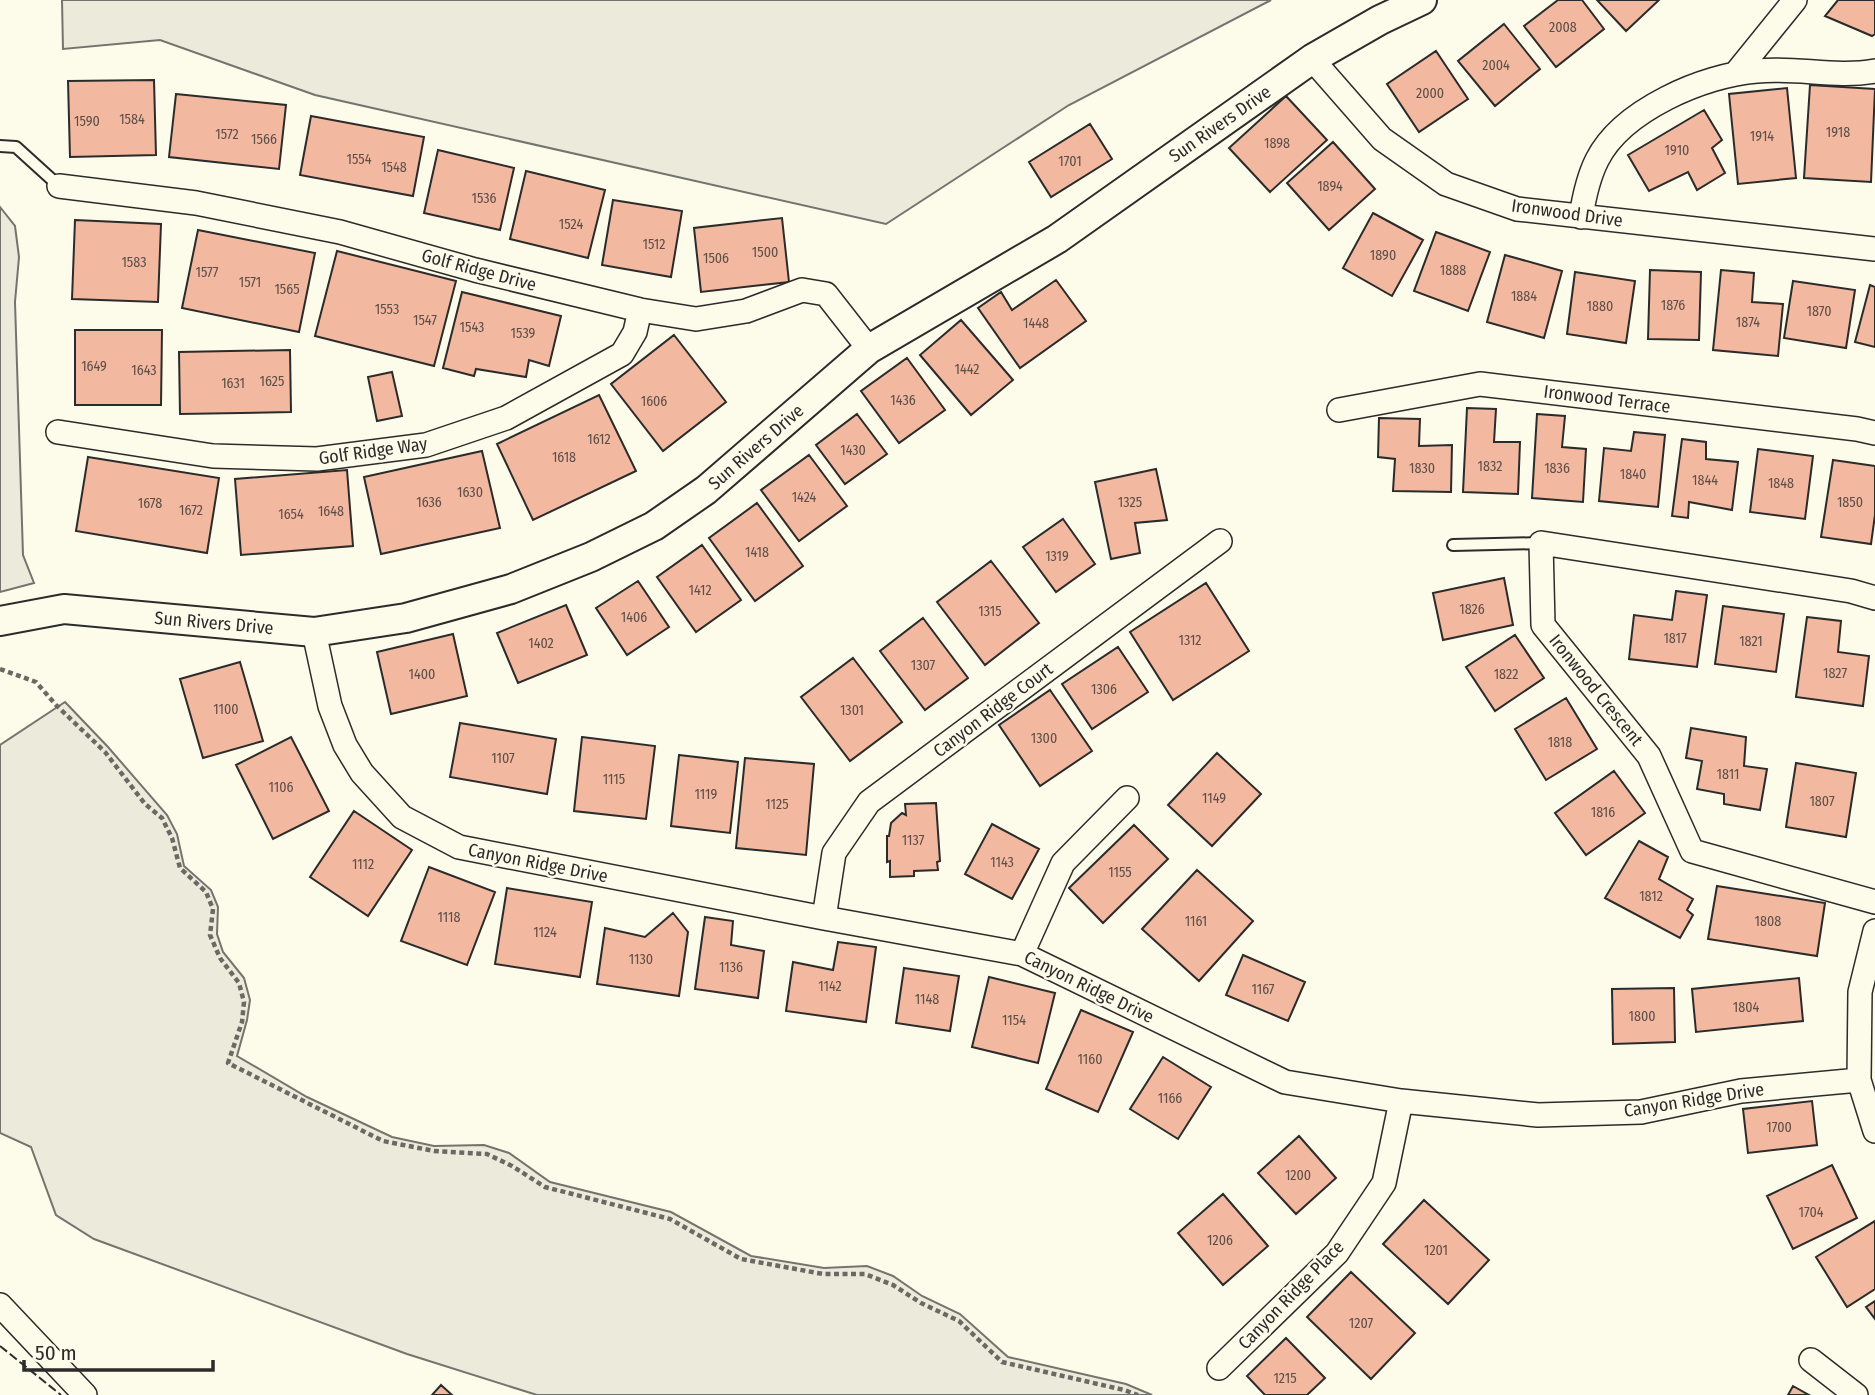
<svg xmlns="http://www.w3.org/2000/svg" width="1875" height="1395" viewBox="0 0 1875 1395" font-family="'Fira Sans Condensed',sans-serif">
  <style>
    .green { fill: #ecebdb; stroke: #74746e; stroke-width: 2 }
    .parking { fill: #eceadb; stroke: #74746e; stroke-width: 2 }
    .building { fill: #f2b8a0; stroke: #2b2b2b; stroke-width: 2 }
    .lines { fill: none; stroke-linecap: round; stroke-linejoin: round }
    .service-casing { stroke: #2b2b2b; stroke-width: 14 }
    .minor-casing { stroke: #2b2b2b; stroke-width: 26 }
    .tertiary-casing { stroke: #2b2b2b; stroke-width: 32 }
    .path { stroke: #6a6964; stroke-width: 4.5; stroke-dasharray: 5 3.5; stroke-linecap: butt }
    .service { stroke: #fdfbea; stroke-width: 10 }
    .minor { stroke: #fdfbea; stroke-width: 23 }
    .tertiary { stroke: #fdfbea; stroke-width: 28 }
    .fence { stroke: #2b2b2b; stroke-width: 2; stroke-dasharray: 9 3.5; stroke-linecap: butt }
    .labels { text-anchor: middle; dominant-baseline: central; stroke-width: 5; stroke-linejoin: round; paint-order: stroke }
    .number-label { font-size: 14px; fill: #5d4e48 }
    .street-label { font-size: 18px; fill: #2b2b2b; stroke: #fdfbea }
  </style>
  <rect width="100%" height="100%" fill="#fdfbea"/>
  <path class="green" d="M62 0H1271L1069 105 886 224 315 95 160 40 63 49Z
    M65 702 108 747 167 815 177 834 184 866 211 890 218 907 217 934 223 952 244 978 250 1000 247 1020 237 1056 307 1097 392 1137 434 1146 484 1145 509 1153 550 1182 671 1212 751 1256 824 1268 867 1266 893 1276 922 1296 960 1314 1008 1357 1126 1384 1152 1395H537L407 1354 94 1239 56 1215 31 1147 0 1133V745Z"/>
  <path class="parking" d="M0 207 15 226 19 257 15 302 23 555 34 583 0 592Z"/>
  <path class="building" d="M1558 0H1582L1604 29 1556 67 1524 26Z
    M1597 0H1659L1626 31Z
    M1838 0H1875V34L1872 36 1825 16Z
    M1504 24 1540 69 1495 106 1458 61Z
    M1436 51 1468 99 1419 132 1387 84Z
    M154 80 156 155 70 157 68 81Z
    M1810 85 1875 89 1871 182 1804 178Z
    M1787 88 1796 178 1738 184 1729 94Z
    M176 94 286 105 279 169 169 157Z
    M1286 96 1327 140 1270 192 1229 148Z
    M1704 110 1722 140 1712 148 1725 173 1697 190 1688 172 1649 191 1628 155Z
    M311 116 424 137 413 196 300 175Z
    M1090 124 1112 159 1051 197 1029 162Z
    M1333 142 1375 189 1329 230 1287 183Z
    M438 150 514 168 500 230 424 213Z
    M526 171 605 190 588 258 510 239Z
    M613 200 682 211 671 277 602 265Z
    M1373 213 1423 240 1392 296 1343 268Z
    M782 218 789 282 701 292 694 228Z
    M75 220 161 224 158 302 72 299Z
    M198 230 315 253 299 332 182 308Z
    M1436 232 1490 252 1468 311 1414 291Z
    M337 251 456 281 434 366 315 336Z
    M1505 255 1562 271 1544 338 1487 322Z
    M1650 270 1701 272 1699 340 1648 339Z
    M1721 270 1754 273 1752 302 1783 304 1778 356 1713 350Z
    M1575 272 1635 281 1626 343 1567 334Z
    M1056 280 1086 321 1020 368 978 308 1001 292 1012 310Z
    M1793 281 1855 290 1846 348 1784 338Z
    M1870 285 1875 287V347L1855 342Z
    M462 292 561 316 549 366 529 360 526 377 476 369 474 376 443 368Z
    M961 320 1013 380 971 415 920 355Z
    M75 330H162L161 405H75Z
    M674 335 726 402 663 451 611 384Z
    M290 350 291 412 180 414 179 352Z
    M907 358 945 410 899 443 861 391Z
    M392 372 402 416 377 421 368 377Z
    M599 395 636 471 533 520 497 444Z
    M1467 408 1496 409 1494 442H1520L1518 494 1463 492Z
    M857 414 887 454 845 484 816 445Z
    M1537 414 1565 416 1562 447 1586 449 1583 502 1532 498Z
    M1379 418 1420 419 1419 446 1452 445 1451 492 1393 491 1395 459 1378 457Z
    M1634 432 1665 435 1658 507 1599 501 1604 448 1631 451Z
    M1682 439 1706 442V459L1738 462 1732 510 1689 502 1688 518 1672 516Z
    M1758 449 1813 456 1805 519 1750 512Z
    M482 451 500 528 381 554 364 477Z
    M809 455 847 506 799 541 761 490Z
    M88 457 219 478 207 553 76 531Z
    M1833 460 1875 466V515L1871 544 1821 537Z
    M1156 469 1167 520 1135 523 1140 553 1111 559 1095 482Z
    M347 470 353 546 241 555 235 479Z
    M757 503 803 566 755 601 709 538Z
    M1063 519 1095 564 1056 592 1023 547Z
    M702 545 741 600 696 632 657 577Z
    M991 561 1039 623 985 665 937 602Z
    M1504 578 1513 625 1443 640 1433 593Z
    M638 581 669 627 627 655 596 608Z
    M1206 583 1249 651 1173 700 1130 632Z
    M1676 591 1707 595 1697 667 1629 659 1634 615 1672 620Z
    M566 605 587 655 518 683 497 633Z
    M1723 606 1784 614 1776 672 1715 664Z
    M1807 617 1841 621 1838 652 1869 656 1863 706 1796 697Z
    M923 618 968 678 925 710 880 651Z
    M453 634 467 696 391 714 377 652Z
    M1515 635 1544 678 1495 711 1466 667Z
    M1118 647 1148 692 1092 729 1062 684Z
    M853 658 902 722 850 761 801 697Z
    M240 662 263 741 203 758 180 679Z
    M1050 690 1092 751 1040 786 999 725Z
    M1566 698 1597 749 1546 780 1515 729Z
    M460 723 556 739 547 794 450 777Z
    M1691 728 1746 737 1744 766 1767 769 1760 810 1724 804V794L1697 789 1702 761 1686 758Z
    M291 737 329 811 273 839 236 765Z
    M582 737 655 746 646 819 574 811Z
    M1217 753 1261 794 1212 846 1168 805Z
    M679 755 738 762 730 833 671 826Z
    M745 758 814 764 806 855 736 848Z
    M1796 763 1856 773 1846 837 1786 827Z
    M1614 771 1645 813 1586 855 1555 813Z
    M936 803 940 861 937 862 938 870 914 871V876L890 877V861L887 862V836H889L891 823 902 813 906 815 905 804Z
    M354 811 412 850 368 916 310 877Z
    M992 824 1039 849 1012 899 965 874Z
    M1134 825 1168 859 1103 923 1069 888Z
    M1639 841 1668 857 1659 879 1693 899 1687 910 1693 915 1680 938 1605 898Z
    M429 867 495 892 467 965 401 941Z
    M1197 870 1253 921 1199 981 1142 929Z
    M1717 886 1825 903 1817 956 1708 939Z
    M507 888 592 902 580 977 495 964Z
    M673 913 688 932 679 996 597 984 605 928 645 937Z
    M705 917 733 921 731 945 764 951 758 998 695 989Z
    M838 942 876 947 866 1022 786 1011 793 962 833 970Z
    M1243 955 1305 982 1288 1021 1226 995Z
    M904 968 959 976 950 1031 896 1023Z
    M989 977 1055 993 1038 1063 972 1047Z
    M1799 978 1803 1021 1696 1032 1692 989Z
    M1674 988 1675 1042 1613 1044 1612 989Z
    M1081 1010 1133 1032 1098 1112 1046 1089Z
    M1163 1057 1211 1087 1178 1139 1130 1109Z
    M1812 1101 1817 1145 1748 1153 1743 1109Z
    M1299 1136 1336 1178 1296 1214 1258 1173Z
    M1832 1165 1857 1218 1793 1249 1767 1196Z
    M1223 1194 1268 1246 1223 1285 1178 1233Z
    M1424 1200 1489 1260 1448 1304 1383 1244Z
    M1875 1221V1289L1847 1307 1816 1257Z
    M1351 1272 1415 1333 1371 1379 1307 1317Z
    M1875 1301V1319L1866 1307Z
    M1286 1338 1325 1378 1307 1395H1265L1247 1376Z
    M441 1385 452 1395H432Z
    M1793 1386 1809 1395H1788Z"/>
  <g class="lines">
    <g class="service-casing">
      <path id="service" d="M0 146 16 147 59 186
        M1453 545 1541 543"/>
    </g>
    <g class="minor-casing">
      <path id="minor" d="M1312 59 1382 139 1446 184 1517 209 1875 249
        M1736 73 1795 0
        M59 186 196 203 340 232 475 270 640 310 696 319 746 311 802 290 826 294 869 349
        M1581 217C1584 197 1588 178 1597 160 1622 110 1704 75 1757 71 1797 67 1835 78 1875 71
        M1339 410 1480 384 1857 429 1875 433
        M58 432 213 456 317 459 426 445 506 418 622 354 635 332 640 310
        M1875 598 1851 591 1541 543 1543 625 1649 756 1692 851 1875 902
        M314 632 330 706 345 745 362 773 402 817 459 847 824 918 1022 954 1285 1082 1401 1101 1538 1115 1641 1112 1741 1091 1859 1080
        M824 918 834 853 869 802 1220 541
        M1875 931 1860 992 1859 1080 1875 1131
        M1022 954 1063 863 1127 798
        M0 1305 85 1395
        M1811 1360 1856 1395
        M1219 1368 1337 1253 1384 1183 1401 1101"/>
    </g>
    <g class="tertiary-casing">
      <path id="tertiary" d="M0 621 64 609 314 632 406 618 511 589 591 557 654 526 706 490 869 349 1057 239 1312 59 1380 20 1422 0"/>
    </g>
    <path class="path" d="M0 669 36 682 56 705 105 752 145 804 162 818 172 838 180 868 206 892 213 909 210 935 220 958 239 983 244 1002 242 1022 228 1063 383 1141 434 1151 487 1154 512 1166 545 1187 670 1219 741 1259 823 1274H865L893 1285 921 1303 959 1321 1002 1362 1124 1390 1138 1395"/>
    <use href="#service" class="service"/>
    <use href="#minor" class="minor"/>
    <use href="#tertiary" class="tertiary"/>
    <path class="fence" d="M0 1346 61 1395"/>
  </g>
  <g class="labels">
    <g class="number-label">
      <text x="1563" y="27">2008</text>
      <text x="1496" y="65">2004</text>
      <text x="1430" y="93">2000</text>
      <text x="132" y="119">1584</text>
      <text x="87" y="121">1590</text>
      <text x="1838" y="132">1918</text>
      <text x="227" y="134">1572</text>
      <text x="1762" y="136">1914</text>
      <text x="264" y="139">1566</text>
      <text x="1277" y="143">1898</text>
      <text x="1677" y="150">1910</text>
      <text x="359" y="159">1554</text>
      <text x="1070" y="161">1701</text>
      <text x="394" y="167">1548</text>
      <text x="1330" y="186">1894</text>
      <text x="484" y="198">1536</text>
      <text x="571" y="224">1524</text>
      <text x="654" y="244">1512</text>
      <text x="765" y="252">1500</text>
      <text x="1383" y="255">1890</text>
      <text x="716" y="258">1506</text>
      <text x="134" y="262">1583</text>
      <text x="1453" y="270">1888</text>
      <text x="207" y="272">1577</text>
      <text x="250" y="282">1571</text>
      <text x="287" y="289">1565</text>
      <text x="1524" y="296">1884</text>
      <text x="1673" y="305">1876</text>
      <text x="1600" y="306">1880</text>
      <text x="387" y="309">1553</text>
      <text x="1819" y="311">1870</text>
      <text x="425" y="320">1547</text>
      <text x="1748" y="322">1874</text>
      <text x="1036" y="323">1448</text>
      <text x="472" y="327">1543</text>
      <text x="523" y="333">1539</text>
      <text x="94" y="366">1649</text>
      <text x="967" y="369">1442</text>
      <text x="144" y="370">1643</text>
      <text x="272" y="381">1625</text>
      <text x="233" y="383">1631</text>
      <text x="903" y="400">1436</text>
      <text x="654" y="401">1606</text>
      <text x="599" y="439">1612</text>
      <text x="853" y="450">1430</text>
      <text x="564" y="457">1618</text>
      <text x="1490" y="466">1832</text>
      <text x="1422" y="468">1830</text>
      <text x="1557" y="468">1836</text>
      <text x="1633" y="474">1840</text>
      <text x="1705" y="480">1844</text>
      <text x="1781" y="483">1848</text>
      <text x="470" y="492">1630</text>
      <text x="804" y="497">1424</text>
      <text x="429" y="502">1636</text>
      <text x="1130" y="502">1325</text>
      <text x="1850" y="502">1850</text>
      <text x="150" y="503">1678</text>
      <text x="191" y="510">1672</text>
      <text x="331" y="511">1648</text>
      <text x="291" y="514">1654</text>
      <text x="757" y="552">1418</text>
      <text x="1057" y="556">1319</text>
      <text x="700" y="590">1412</text>
      <text x="1472" y="609">1826</text>
      <text x="990" y="611">1315</text>
      <text x="634" y="617">1406</text>
      <text x="1675" y="638">1817</text>
      <text x="1190" y="640">1312</text>
      <text x="1751" y="641">1821</text>
      <text x="541" y="643">1402</text>
      <text x="923" y="665">1307</text>
      <text x="1835" y="673">1827</text>
      <text x="422" y="674">1400</text>
      <text x="1506" y="674">1822</text>
      <text x="1104" y="689">1306</text>
      <text x="226" y="709">1100</text>
      <text x="852" y="710">1301</text>
      <text x="1044" y="738">1300</text>
      <text x="1560" y="742">1818</text>
      <text x="503" y="758">1107</text>
      <text x="1728" y="774">1811</text>
      <text x="614" y="779">1115</text>
      <text x="281" y="787">1106</text>
      <text x="706" y="794">1119</text>
      <text x="1214" y="798">1149</text>
      <text x="1822" y="801">1807</text>
      <text x="777" y="804">1125</text>
      <text x="1603" y="812">1816</text>
      <text x="913" y="840">1137</text>
      <text x="1002" y="862">1143</text>
      <text x="363" y="864">1112</text>
      <text x="1120" y="872">1155</text>
      <text x="1651" y="896">1812</text>
      <text x="449" y="917">1118</text>
      <text x="1196" y="921">1161</text>
      <text x="1768" y="921">1808</text>
      <text x="545" y="932">1124</text>
      <text x="641" y="959">1130</text>
      <text x="731" y="967">1136</text>
      <text x="830" y="986">1142</text>
      <text x="1263" y="989">1167</text>
      <text x="927" y="999">1148</text>
      <text x="1746" y="1007">1804</text>
      <text x="1642" y="1016">1800</text>
      <text x="1014" y="1020">1154</text>
      <text x="1090" y="1059">1160</text>
      <text x="1170" y="1098">1166</text>
      <text x="1779" y="1127">1700</text>
      <text x="1298" y="1175">1200</text>
      <text x="1811" y="1212">1704</text>
      <text x="1220" y="1240">1206</text>
      <text x="1436" y="1250">1201</text>
      <text x="1361" y="1323">1207</text>
      <text x="1285" y="1378">1215</text>
    </g>
    <g class="street-label">
      <text transform="translate(1220 124) rotate(-35)">Sun Rivers Drive</text>
      <text transform="translate(1567 213) rotate(8)">Ironwood Drive</text>
      <text transform="translate(479 270) rotate(15)">Golf Ridge Drive</text>
      <text transform="translate(1607 399) rotate(7)">Ironwood Terrace</text>
      <text transform="translate(756 447) rotate(-41)">Sun Rivers Drive</text>
      <text transform="translate(373 451) rotate(-8)">Golf Ridge Way</text>
      <text transform="translate(214 623) rotate(5)">Sun Rivers Drive</text>
      <text transform="translate(1596 690) rotate(51)">Ironwood Crescent</text>
      <text transform="translate(993 710) rotate(-37)">Canyon Ridge Court</text>
      <text transform="translate(538 863) rotate(11)">Canyon Ridge Drive</text>
      <text transform="translate(1089 987) rotate(26)">Canyon Ridge Drive</text>
      <text transform="translate(1694 1100) rotate(-9)">Canyon Ridge Drive</text>
      <text transform="translate(1291 1295) rotate(-46)">Canyon Ridge Place</text>
    </g>
  </g>
  <path d="M24 1360v10h189v-10" fill="none" stroke="#2b2b2b" stroke-width="3.5"/>
  <text x="35" y="1360" font-size="21" fill="#2b2b2b" stroke="#fdfbea" stroke-width="5" paint-order="stroke">50 m</text>
</svg>
